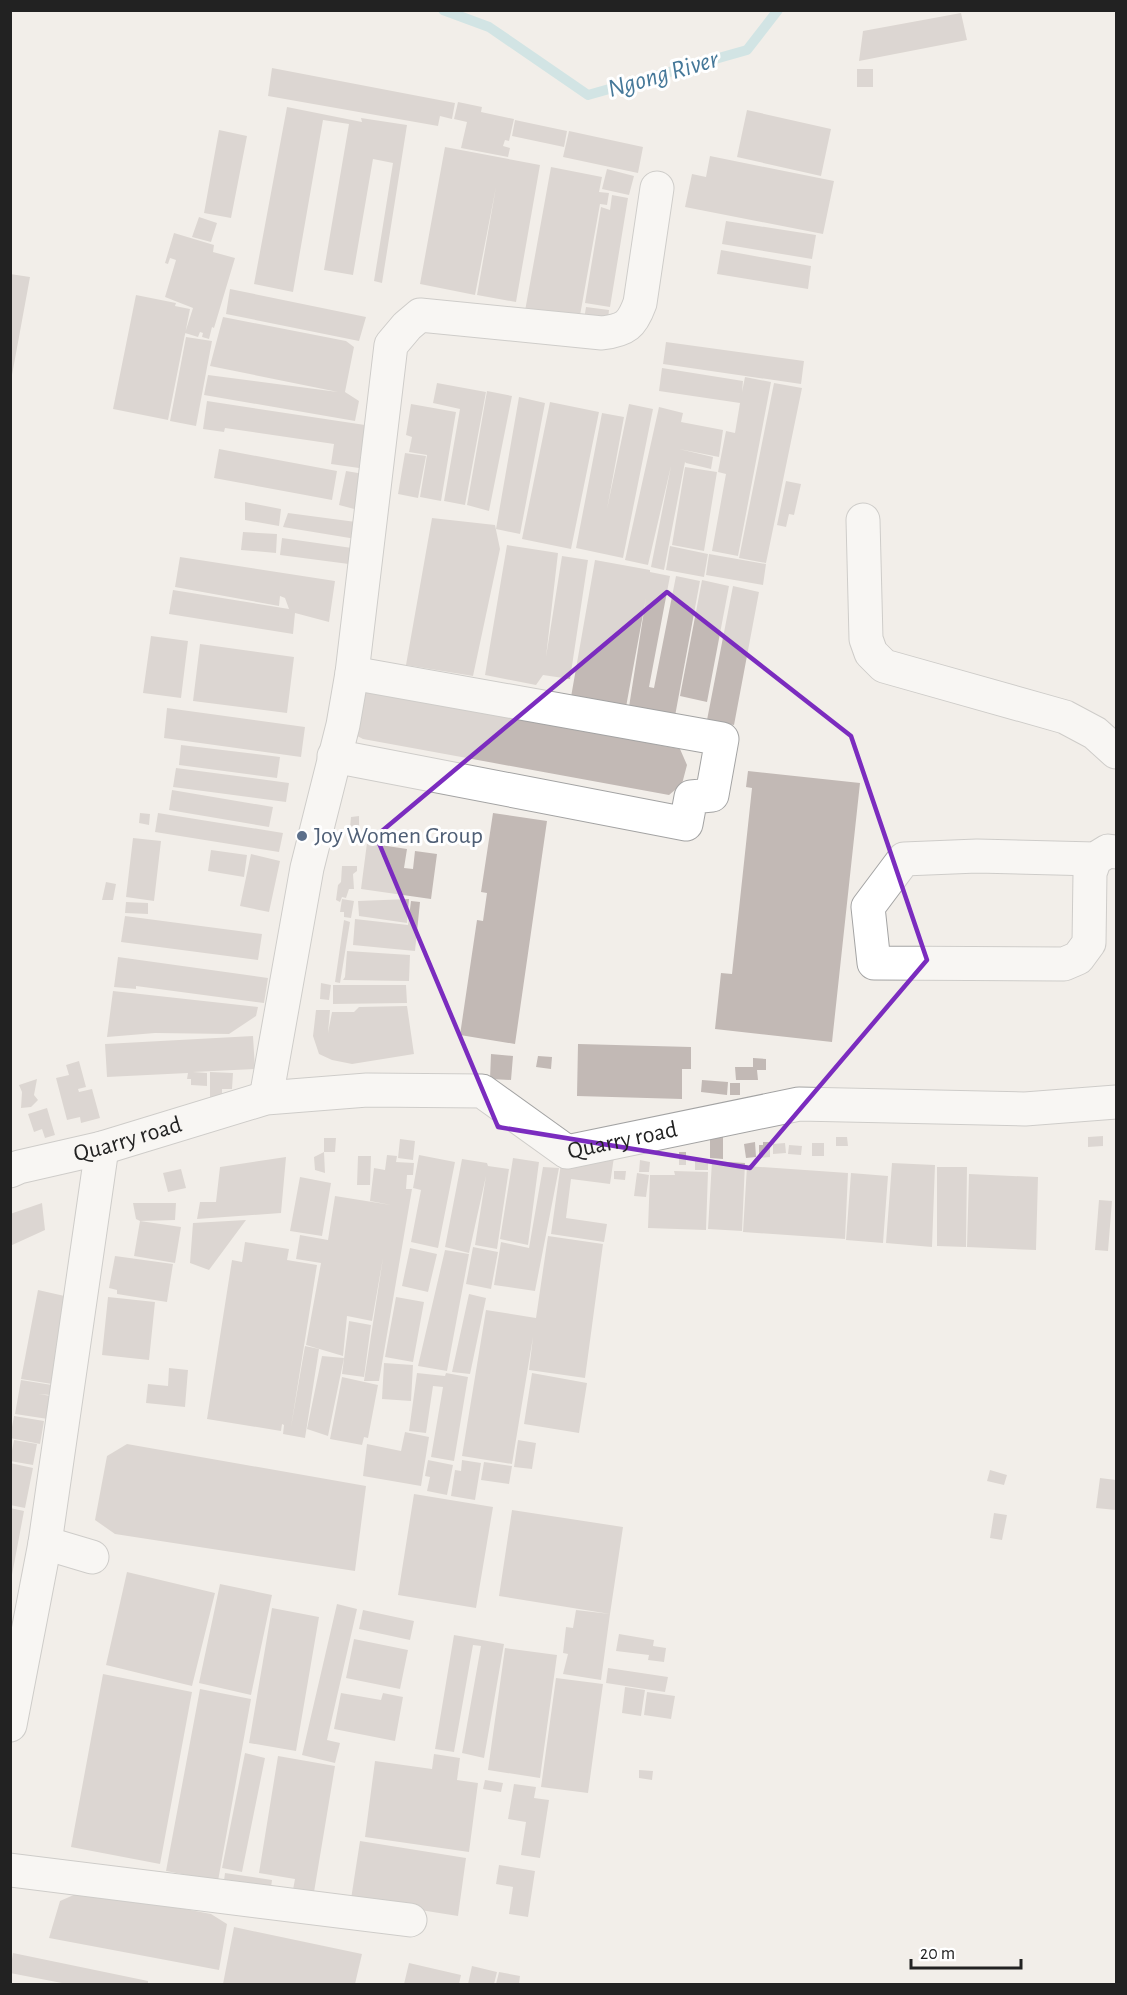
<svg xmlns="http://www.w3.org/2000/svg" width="1127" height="1995" viewBox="0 0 1127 1995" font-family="'Alegreya Sans',sans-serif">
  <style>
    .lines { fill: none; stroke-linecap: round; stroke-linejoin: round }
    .stream { stroke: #abd8de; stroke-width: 10 }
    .building { fill: #c2b9b5 }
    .minor-casing { stroke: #a3a3a3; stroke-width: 35 }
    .minor { stroke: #fff; stroke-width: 33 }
    .marked { fill: none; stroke: #7b2cbf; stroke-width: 4.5; stroke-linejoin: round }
    .service-dot { fill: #5c6f8a; stroke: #fff; stroke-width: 2 }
    .labels { text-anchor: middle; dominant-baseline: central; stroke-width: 6; stroke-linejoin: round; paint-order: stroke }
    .service-label { font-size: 24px; fill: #4e5e75; stroke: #fff; text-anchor: start }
    .street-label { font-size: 24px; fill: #222; stroke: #fff }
    .water-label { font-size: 26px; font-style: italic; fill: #457899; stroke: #fff }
  </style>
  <rect width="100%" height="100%" fill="#f2eee9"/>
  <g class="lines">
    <path class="stream" d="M443 10 489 27 588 95 747 50 778 10"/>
  </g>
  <path class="building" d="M961 13 967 40 859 61 863 31Z
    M272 68 455 103 452 119 440 116 438 126 268 96Z
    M857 69H873V87H857Z
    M458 102 482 107 481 112 514 119 509 141 505 140 503 146 510 148 508 157 461 148 467 122 454 119Z
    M287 107 362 122 361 118 407 125 382 283 374 281 393 163 373 159 353 275 324 270 349 124 323 120 293 292 254 284Z
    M747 110 831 129 821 176 737 157Z
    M515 120 567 131 564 147 512 136Z
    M219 130 247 136 231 218 204 213Z
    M569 131 643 147 638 173 563 157Z
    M445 147 540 165 516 302 477 295 496 187 475 295 420 284Z
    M710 156 834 181 823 234 685 207 692 174 706 177Z
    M551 167 602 177 599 192 609 193 607 205 600 204 579 321 525 311Z
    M607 169 634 176 629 195 602 189Z
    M612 195 628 198 610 307 585 303 601 207 610 210Z
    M199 217 217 223 211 242 192 237Z
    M726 221 816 235 812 259 722 244Z
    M174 233 214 245 213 252 235 258 214 328 212 327 209 339 202 337 203 333 200 332 198 337 185 333 193 308 165 297 176 260 170 258 168 264 165 263Z
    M721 250 811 266 808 289 717 274Z
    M10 274 30 277 12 375H10Z
    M230 289 366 317 359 341 226 314Z
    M136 295 176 303 175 306 190 309 168 420 113 409Z
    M586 307 609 310 607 329 583 326Z
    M223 317 346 341 354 347 345 392 359 401 355 421 204 395 208 375 338 392 210 366Z
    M186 337 212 341 196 426 170 421Z
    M666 342 804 361 801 384 663 364Z
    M662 368 743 381 742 392 745 377 771 382 738 556 712 551 726 474 718 472 726 431 735 433 740 403 659 391Z
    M437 383 486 392 465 505 444 501 460 409 433 403Z
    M774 383 802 388 766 563 739 558Z
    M487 391 512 396 489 511 467 505Z
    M519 397 545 403 520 534 496 529Z
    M207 401 365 425 359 468 331 464 334 444 225 428 224 432 203 429Z
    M550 402 599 412 571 549 522 539Z
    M411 404 456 412 441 501 420 497 427 455 409 452 412 437 406 435Z
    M629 404 653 409 623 558 576 548 602 413 624 417 607 509Z
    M659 407 683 413 681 422 723 430 719 457 679 449 713 457 711 469 686 463 685 462 664 570 651 567 671 466 648 565 625 560Z
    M219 449 337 471 332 500 214 478Z
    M405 453 426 456 418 498 398 494Z
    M685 467 717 472 704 551 672 545Z
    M346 471 364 474 358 510 339 505Z
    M786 481 801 484 794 515 789 514 786 527 777 525Z
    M245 502 281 509 279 526 245 520Z
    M288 513 371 524 368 541 283 527Z
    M432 518 495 525 500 549 473 676 406 665Z
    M243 532 277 534 276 553 241 550Z
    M282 538 366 550 364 566 280 555Z
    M507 545 558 553 546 657 562 556 588 560 570 679 543 675 536 685 485 675Z
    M670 546 708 554 704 577 666 570Z
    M709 554 766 564 763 585 706 575Z
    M180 557 335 581 329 622 295 613 293 634 169 614 173 590 289 609 285 598 280 596 279 606 175 587Z
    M595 560 650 570V572L670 576 649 687 654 688 676 576 700 581 675 716 629 707 646 598 626 707 571 697Z
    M702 580 729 586 707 702 680 696Z
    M733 586 759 592 734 725 707 720Z
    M151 636 188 641 181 698 143 693Z
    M200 644 294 657 287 713 193 701Z
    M368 689 680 749 687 765 682 784 669 795 363 739 342 728 349 693Z
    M167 708 305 727 301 757 164 738Z
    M181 745 280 757 277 778 179 765Z
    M176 768 289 783 286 802 173 787Z
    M748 771 860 783 832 1042 715 1029 721 973 732 974 752 788 746 787Z
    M172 790 273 807 269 827 169 810Z
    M140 813 150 814 149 825 139 823Z
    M158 813 283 833 279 852 155 832Z
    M493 813 547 821 515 1044 460 1035 477 920 483 921 487 893 481 892Z
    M359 816V827L350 828 351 817Z
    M133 838 161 841 154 901 126 897Z
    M367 843 407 849 404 868 413 869 415 851 437 854 431 899 361 889Z
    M211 850 247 855 244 877 208 871Z
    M251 854 280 861 269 912 240 906Z
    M342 866H357V871L353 874 354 889H349L346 898 342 897 340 902 336 900 338 885 341 882Z
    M106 882 116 884 113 900H102Z
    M342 899 354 901 351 918 344 917V912H340Z
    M409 899 407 923 359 916 358 901Z
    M411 901 420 902 415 951 353 945 355 919 408 925Z
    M126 902 148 903V914L125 913Z
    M125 916 262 934 258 960 121 942Z
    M344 920 350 922 340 983 335 982Z
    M347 951 410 955 409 981 343 980 345 977Z
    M118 957 268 978 264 1003 136 986V989L114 987Z
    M321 983 331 985 329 1000 320 999Z
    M333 985H406L407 1003 333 1004Z
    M113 991 258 1007 256 1016 229 1034 155 1033 107 1037Z
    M407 1006 414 1054 352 1064 332 1060 319 1054 313 1036 316 1010H330L328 1033 332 1012H354L359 1007Z
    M253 1036 255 1069 193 1072 207 1073V1086L191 1085V1079H187L188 1073 107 1077 105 1044Z
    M578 1044 691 1047V1069H682V1099L577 1096Z
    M491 1054 513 1056 511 1080 490 1079Z
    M538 1056 552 1057 551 1069 536 1067Z
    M753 1058 766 1059V1070H757L758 1080H736L735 1067H753Z
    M79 1061 86 1087 78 1089 79 1092 92 1089 100 1118 81 1123 80 1117 67 1120 56 1078 69 1075 66 1065Z
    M210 1072 233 1073 232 1089H222V1101H210Z
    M37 1079 34 1095 38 1100 31 1107 21 1108 22 1092 19 1085Z
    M702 1080 728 1082 727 1095 701 1092Z
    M730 1083H740V1095H730Z
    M47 1108 55 1135 45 1138 42 1129 34 1132 28 1114Z
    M710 1134 723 1135V1159L710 1158Z
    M1103 1136V1146L1088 1147V1137Z
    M836 1137H847L848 1146H836Z
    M324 1138H336L335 1152H324L325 1173 315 1170 314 1157 324 1152Z
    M400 1139 415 1141 413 1160 398 1158Z
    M755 1142 756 1157 746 1158 744 1144Z
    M763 1142H770V1157L759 1158V1145H763Z
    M785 1143 786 1153 773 1154V1144Z
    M812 1143H824V1156H812Z
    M789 1145 802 1146 801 1155 788 1154Z
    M679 1152H686V1165H679Z
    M387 1155 397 1156 396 1162 414 1163 413 1175H407L406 1189H412L379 1381H364L383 1258 372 1321 347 1316 343 1356 306 1345 321 1263 296 1259 300 1235 328 1240 335 1196 391 1205 370 1201 374 1168 385 1170Z
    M419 1155 455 1162 438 1248 411 1242 421 1190 413 1188Z
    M358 1156H371L370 1185H357Z
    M562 1156 614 1157 610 1184 571 1179 566 1218 607 1224 604 1242 551 1234Z
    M286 1157 281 1213 197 1219 200 1202H216L220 1167Z
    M513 1158 539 1162 528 1245 500 1239Z
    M462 1159 487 1163 488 1166 509 1169 497 1249 475 1245 486 1176 469 1253 445 1247Z
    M640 1160 650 1162 649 1172H639Z
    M695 1160 708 1161V1170H695Z
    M712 1161 745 1163 742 1231 708 1229Z
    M892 1163 935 1165 932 1247 886 1243Z
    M747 1166 848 1173 845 1239 743 1232Z
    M543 1167 559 1168 535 1291 494 1285 501 1242 529 1248Z
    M937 1167H967L966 1247 937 1246Z
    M181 1169 186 1188 168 1192 163 1173Z
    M614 1171H626L625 1180 614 1179Z
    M674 1171 708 1172 706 1230 648 1228 650 1175H675Z
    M637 1173 649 1175 646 1197 634 1196Z
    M851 1173 888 1176 883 1243 846 1240Z
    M969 1174 1038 1177 1036 1250 967 1247Z
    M300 1177 331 1183 322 1236 290 1231Z
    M1099 1200 1112 1201 1108 1251 1095 1250Z
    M42 1203 45 1230 10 1246V1214Z
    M133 1203H176L175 1220 140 1221 181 1227 175 1263 134 1256 140 1221 136 1219Z
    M246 1220 209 1270 190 1263 193 1223Z
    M548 1236 603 1244 585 1378 529 1370 533 1337 512 1464 462 1456 486 1310 536 1318Z
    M245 1242 289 1249 287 1260 317 1265 291 1427 305 1346 319 1349 305 1438 283 1434 284 1425 282 1424 281 1431 207 1419 232 1260 242 1262Z
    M473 1247 498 1252 491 1289 466 1284Z
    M410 1248 437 1254 428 1292 402 1286Z
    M445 1250 469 1254 447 1371 418 1366Z
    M115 1256 173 1264 167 1302 117 1294V1290L109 1288Z
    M38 1290 69 1297 52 1384 21 1379Z
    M469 1294 486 1298 470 1374 452 1372Z
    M108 1297 155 1302 149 1360 102 1355Z
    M396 1297 424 1302 413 1362 385 1357Z
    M349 1321 371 1325 364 1377 342 1374Z
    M322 1356 344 1358 328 1436 307 1429Z
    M384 1363 413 1365 411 1401 382 1399Z
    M169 1368 188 1370 185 1407 146 1403 148 1384 168 1386Z
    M417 1373 445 1376 446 1373 468 1377 454 1461 431 1457 443 1387 433 1386 426 1433 409 1431Z
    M532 1373 587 1383 579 1433 524 1424Z
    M342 1377 378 1385 368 1438 364 1437 362 1445 330 1439Z
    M21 1380 52 1385 50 1395 39 1394 51 1396 48 1419 15 1414Z
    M14 1416 44 1421 40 1444 10 1438Z
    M405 1432 429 1437 421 1486 363 1476 367 1444 401 1451Z
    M14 1440 37 1444 33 1465 10 1461Z
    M518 1440 536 1443 532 1469 514 1467Z
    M127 1444 366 1486 355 1571 115 1534 95 1520 107 1456Z
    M428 1460 453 1465 447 1495 427 1491 430 1477 425 1476Z
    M462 1460 481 1463 475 1500 451 1496 455 1470 461 1471Z
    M484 1462 512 1466 509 1484 481 1480Z
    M10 1463 33 1468 25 1508 10 1505Z
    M990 1470 1007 1475 1004 1485 987 1481Z
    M1100 1478 1116 1480V1510L1096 1508Z
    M414 1494 493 1507 476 1608 398 1595Z
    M10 1508 24 1511 12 1575H10Z
    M512 1510 623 1527 610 1614 499 1596Z
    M994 1513 1007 1515 1002 1540 990 1538Z
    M127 1572 215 1593 192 1686 106 1665Z
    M220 1584 272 1595 251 1695 199 1683Z
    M337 1604 357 1609 327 1740 340 1743 335 1763 302 1755Z
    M272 1608 319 1617 296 1751 249 1743Z
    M363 1610 414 1621 410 1640 359 1629Z
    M576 1610 610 1614 601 1680 563 1674 568 1654 563 1653 566 1627 573 1628Z
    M619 1634 654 1640 653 1646 666 1648 664 1662 648 1660 649 1655 616 1651Z
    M454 1635 504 1644 484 1758 462 1753 481 1646 473 1645 454 1752 435 1749Z
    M354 1639 408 1650 400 1689 346 1678Z
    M505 1648 557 1655 540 1778 488 1770Z
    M608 1668 668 1677 665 1692 606 1683Z
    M103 1674 192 1692 160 1864 71 1847Z
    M556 1678 603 1684 588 1793 541 1787Z
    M625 1687 645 1690 641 1716 622 1713Z
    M200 1689 251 1699 218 1881 166 1871Z
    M647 1692 675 1696 671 1719 644 1715Z
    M341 1693 381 1700 383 1693 403 1697 395 1741 334 1729Z
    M245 1753 265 1758 242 1872 222 1868Z
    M434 1754 460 1758 457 1780 478 1783 469 1852 365 1837 375 1761 432 1769Z
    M278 1756 335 1766 313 1898 292 1895 295 1879 259 1873Z
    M639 1770 653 1771 652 1780 639 1778Z
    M485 1780 503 1783 501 1792 483 1789Z
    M514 1784 536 1787 534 1798 549 1800 540 1858 521 1855 526 1822 508 1819Z
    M360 1841 466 1858 458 1916 351 1899Z
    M499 1865 535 1871 528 1917 509 1914 513 1887 496 1884Z
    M225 1873 272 1880 270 1895 223 1888Z
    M85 1890 211 1914 227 1924 219 1970 49 1938 60 1901Z
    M234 1927 362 1954 355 1984H223Z
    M13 1953 148 1981V1984H67L10 1973Z
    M409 1963 461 1975 459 1984H404Z
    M472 1966 497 1972 494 1984H468Z
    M499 1972 520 1976 519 1984H496Z"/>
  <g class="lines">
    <g class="minor-casing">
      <g id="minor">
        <path d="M863 520 866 639 871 653 884 666 1065 717 1095 733 1116 752"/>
        <path d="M334 756 686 824 691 797 712 795 722 739 352 673 391 345 407 326 420 315 602 333C626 330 632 325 640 303L657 188"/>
        <path d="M1095 859 977 856 904 859 868 907 874 963 1064 964 1078 958 1089 943 1090 873 1095 859 1108 851 1116 852"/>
        <path d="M266 1098 307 868 343 725 352 673"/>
        <path id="s1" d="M10 1171 19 1167 102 1148 266 1098 367 1090 482 1091 567 1152 799 1104 1025 1109 1116 1102"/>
        <path d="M45 1543 92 1557"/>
        <path d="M10 1725 45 1543 102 1148"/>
        <path d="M10 1870 410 1920"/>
      </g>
    </g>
    <use href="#minor" class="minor"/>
  </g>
  <path d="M0 0H1127V1995H0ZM667 592 851 736 927 960 750 1168 498 1127 376 836Z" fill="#f2eee9" fill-opacity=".55" fill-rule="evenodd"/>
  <path class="marked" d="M667 592 851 736 927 960 750 1168 498 1127 376 836Z"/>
  <circle class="service-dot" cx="302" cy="836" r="6"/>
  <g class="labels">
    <g class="service-label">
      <text x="314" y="836">Joy Women Group</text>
    </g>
    <g class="street-label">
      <text stroke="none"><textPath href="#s1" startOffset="644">Quarry road</textPath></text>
      <text stroke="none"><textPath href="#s1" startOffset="122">Quarry road</textPath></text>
    </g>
    <g class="water-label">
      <text transform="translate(663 74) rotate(-16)">Ngong River</text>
    </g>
  </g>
  <rect width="1127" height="1995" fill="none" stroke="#222222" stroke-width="24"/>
  <path d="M911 1959v9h110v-9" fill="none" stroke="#222222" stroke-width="3"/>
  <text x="920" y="1959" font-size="18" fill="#222222" stroke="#ffffff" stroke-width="4.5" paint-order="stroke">20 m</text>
</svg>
